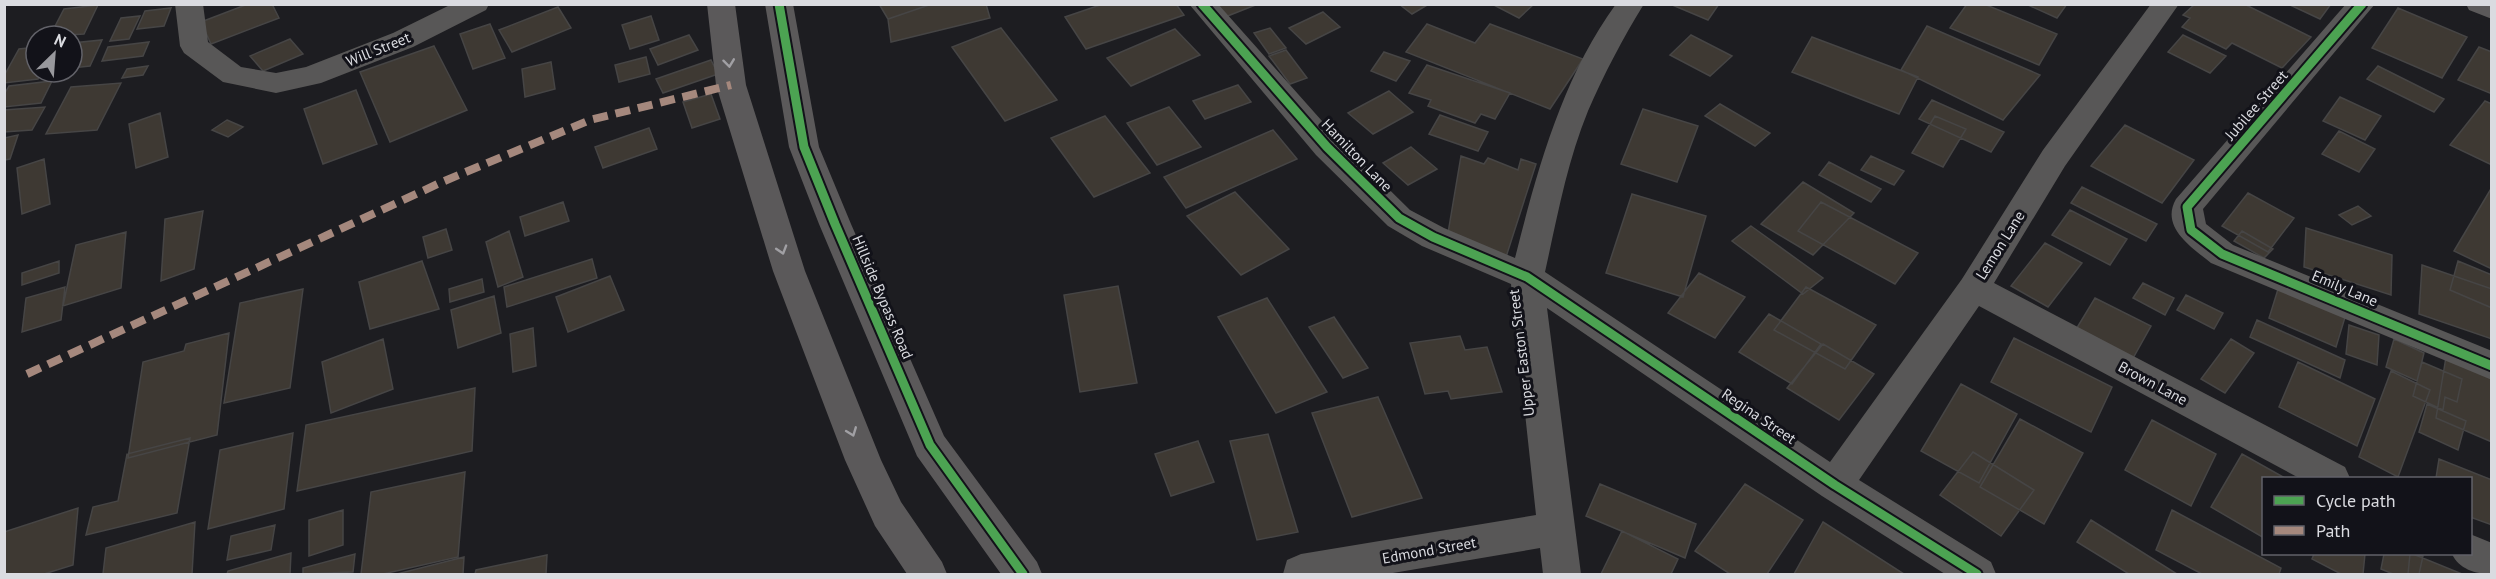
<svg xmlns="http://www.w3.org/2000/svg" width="2496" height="579" viewBox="0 0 2496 579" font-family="'PT Sans',sans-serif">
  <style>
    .building { fill: #3e3933; stroke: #464545; stroke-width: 1.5 }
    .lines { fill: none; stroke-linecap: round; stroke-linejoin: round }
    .street { fill: #585757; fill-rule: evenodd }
    .secondary { fill: #5b595a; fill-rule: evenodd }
    .quiet { stroke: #a5887d; stroke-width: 8; stroke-dasharray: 15 8; stroke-linecap: butt }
    .cycleway-casing { stroke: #121219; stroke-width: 13 }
    .cycleway { stroke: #4ca352; stroke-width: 9 }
    .oneway { stroke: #a1a0a4 }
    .labels { text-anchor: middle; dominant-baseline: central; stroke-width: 6; stroke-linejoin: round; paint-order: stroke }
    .street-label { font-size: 15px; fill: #dadbe0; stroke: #121219 }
  </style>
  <rect width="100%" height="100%" fill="#1d1d21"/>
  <path class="building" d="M248 4H272L279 18 211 44 201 22Z
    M879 4H932L888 19Z
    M932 4H986L990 18 891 42 888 19Z
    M1103 4H1176L1184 15 1086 49 1065 17Z
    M1214 4H1258L1225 17Z
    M1399 4H1429L1412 14Z
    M1492 4H1534L1519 18Z
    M1670 4H1719L1708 20Z
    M1967 4H1984L2057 34 2039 65 1950 28Z
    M2026 4H2067L2057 18Z
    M2195 4H2244L2311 37 2282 68 2232 43 2226 49 2182 27 2190 18 2183 15Z
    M2288 4H2331L2320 19Z
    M98 5 84 34 50 36 64 9Z
    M558 7 571 28 512 52 499 30Z
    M171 8 164 26 137 29 145 11Z
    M2398 8 2467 37 2442 78 2372 48Z
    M1323 12 1340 27 1306 44 1289 28Z
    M140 16 129 39 110 41 121 18Z
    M651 16 659 40 630 49 622 25Z
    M490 24 505 58 473 69 460 34Z
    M1427 24 1475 43 1490 24 1583 59 1550 109 1406 52Z
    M1927 26 2040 75 2003 120 1901 70Z
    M1001 28 1057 100 1005 121 952 47Z
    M1270 28 1286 48 1269 54 1254 33Z
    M1175 29 1200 55 1131 86 1107 58Z
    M689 35 698 50 658 65 650 49Z
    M1691 35 1732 56 1710 76 1670 55Z
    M2183 35 2226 56 2210 73 2168 52Z
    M1812 37 1918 77 1899 114 1792 72Z
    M290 39 303 54 263 71 250 56Z
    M102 40 90 66 72 68V43Z
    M149 42 143 56 102 61 108 47Z
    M434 46 467 110 390 142 360 72Z
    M36 47V72H42L38 79 4 83V76L19 49Z
    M2479 47 2492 52V94L2458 80Z
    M1286 50 1307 78 1290 84 1269 56Z
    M1384 52 1410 61 1396 81 1371 71Z
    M646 57 650 74 619 82 615 65Z
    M711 60 718 74 663 93 656 79Z
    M551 62 555 89 525 97 522 69Z
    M1427 65 1510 93 1495 119 1481 114 1475 123 1428 106 1431 100 1409 93Z
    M148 66 143 75 122 78 127 69Z
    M2378 66 2444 99 2434 112 2367 79Z
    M52 81 41 103 4 107V95L9 86Z
    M121 83 97 130 46 134 71 87Z
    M1238 85 1251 102 1205 119 1193 101Z
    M356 90 377 144 323 164 304 109Z
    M1389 91 1413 112 1373 134 1348 113Z
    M711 94 720 119 692 128 683 102Z
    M2340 97 2381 116 2365 140 2323 121Z
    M1932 100 2004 132 1991 152 1919 119Z
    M2485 101 2492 104V165L2450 145Z
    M1720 104 1770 133 1755 146 1705 116Z
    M45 107 32 130 4 132V110Z
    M1169 107 1201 147 1157 165 1127 123Z
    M1643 109 1698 126 1677 182 1621 164Z
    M160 113 168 157 136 168 129 124Z
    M1440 115 1488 132 1478 151 1429 134Z
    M1105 116 1150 173 1094 197 1051 138Z
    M1935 116 1966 129 1943 167 1912 153Z
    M227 120 243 127 228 137 212 130Z
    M2125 125 2194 160 2162 203 2091 166Z
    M649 128 657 149 603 168 595 147Z
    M1273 130 1297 159 1186 208 1164 177Z
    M2339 131 2375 149 2359 172 2322 154Z
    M18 135 10 159 4 160V138Z
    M1411 147 1437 169 1408 185 1383 163Z
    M1461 156 1484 164 1488 158 1518 170 1521 159 1536 164 1505 260 1447 239Z
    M1871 156 1904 171 1894 185 1861 170Z
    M44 159 50 204 22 214 17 168Z
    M1829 162 1881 189 1871 202 1819 175Z
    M1803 182 1854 213 1813 255 1761 224Z
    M2082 187 2157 224 2146 241 2071 203Z
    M2492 187V269L2454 251Z
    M1235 192 1289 249 1241 275 1187 216Z
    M2248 193 2294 218 2268 252 2222 226Z
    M1632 194 1706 216 1683 297 1606 273Z
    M563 202 569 221 525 236 520 217Z
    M1821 202 1918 253 1895 284 1798 231Z
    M2358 206 2371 216 2352 225 2339 215Z
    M2070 210 2127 239 2110 265 2052 235Z
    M203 211 194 269 161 281 165 219Z
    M1751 226 1823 278 1803 294 1732 241Z
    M2306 228 2392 255 2391 295 2304 267Z
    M446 229 452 250 428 258 423 237Z
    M509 231 523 277 498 287 486 242Z
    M2242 231 2273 249 2264 258 2234 241Z
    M126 232 121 288 63 306 76 245Z
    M2045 243 2082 263 2048 307 2011 286Z
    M592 259 597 278 507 307 504 287Z
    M59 261V273L22 285V273Z
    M422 261 439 309 370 329 359 282Z
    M2458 261 2492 275V308L2450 290Z
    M2422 265 2492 289V339L2419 314Z
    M1699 273 1745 297 1715 338 1668 313Z
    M610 276 624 310 568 332 556 297Z
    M482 279 484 292 450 302 449 289Z
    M2143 283 2174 298 2165 315 2133 298Z
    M1118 286 1137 383 1080 392 1064 295Z
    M2279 286 2346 314 2336 347 2269 318Z
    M65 287 61 320 22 332 26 298Z
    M1806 287 1876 325 1845 369 1774 330Z
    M303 289 290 388 224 403 240 303Z
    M2186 295 2223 313 2214 329 2177 310Z
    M494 296 501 333 458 348 451 310Z
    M1267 298 1327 392 1276 413 1218 317Z
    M2095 298 2151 326 2132 360 2075 331Z
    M1769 314 1821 344 1792 384 1739 352Z
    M1334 317 1368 368 1343 378 1309 327Z
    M2257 320 2345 360 2340 378 2250 337Z
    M2349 325 2379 335 2377 365 2346 354Z
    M533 328 536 366 513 372 510 334Z
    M229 333 217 435 128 458 143 362 184 351 186 344Z
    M1460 336 1465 350 1487 347 1502 392 1451 399 1448 391 1425 394 1410 343Z
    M2014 338 2112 387 2091 432 1991 382Z
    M383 339 393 389 331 413 322 362Z
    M2231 339 2254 353 2225 393 2201 379Z
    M2394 339 2424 353 2417 381 2386 367Z
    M1823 344 1874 374 1839 420 1787 388Z
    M2446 357 2492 375V442L2436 418Z
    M2298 362 2375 399 2357 446 2279 407Z
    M2422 362 2462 379 2457 402 2445 397 2443 410 2413 396Z
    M2391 371 2430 390 2398 477 2359 457Z
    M1961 384 2017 414 1979 483 1921 451Z
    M475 388 472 451 297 491 306 425Z
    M1378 397 1422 498 1352 517 1312 413Z
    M2427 404 2466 421 2458 450 2419 432Z
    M2020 419 2083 453 2044 524 1980 487Z
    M2152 420 2216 454 2191 506 2125 470Z
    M293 433 284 509 208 529 220 450Z
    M1268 434 1298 532 1257 540 1230 441Z
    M190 438 177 513 86 535 93 507 118 501 127 454Z
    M1198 441 1214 482 1171 496 1155 454Z
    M1973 452 2034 490 2001 536 1940 495Z
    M2242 454 2285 478H2264V538L2211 507Z
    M2439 459 2492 480V525L2470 517V478H2436Z
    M465 472 458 557 383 574H361L371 492Z
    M1600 484 1696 524 1685 558 1586 516Z
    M1745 484 1803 520 1767 574H1730L1695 551Z
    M78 508 73 565 44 574H4V532Z
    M343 510V545L309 556V520Z
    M2172 510 2281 568 2279 574H2202L2156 550Z
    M2091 520 2177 574H2129L2077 542Z
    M195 522 192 574H103L106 548Z
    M1823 522 1904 574H1794Z
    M275 525 271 550 227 560 231 536Z
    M1622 531 1678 559 1671 574H1601Z
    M291 553 290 574H227L228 571Z
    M355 554 353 572 303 574V568Z
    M2314 554H2365L2363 574H2341L2312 559Z
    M2384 554H2416L2423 556 2419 574H2393L2381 569Z
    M2410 554H2413L2462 574H2408Z
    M547 555 546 574H475L476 570Z
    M464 557 463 574H397Z"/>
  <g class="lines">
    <path class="street" d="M175 4H203L208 42 241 67 276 73 306 67 393 33 452 4H489L486 10 413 47 321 83 276 93 223 82 184 53 180 46Z
      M1189 4H1218L1338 139 1410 210 1444 228 1515 258C1537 171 1562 78 1616 4H1644C1623 38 1604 74 1588 111 1567 162 1557 218 1545 272L1830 462 1962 279 2043 150 2151 4H2179L2065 166 1994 283 2345 467 2350 478H2299L1979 306 1859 480 1991 562 1996 574H1945L1822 496 1547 308 1581 574H1543L1540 548 1387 574H1283L1287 560 1301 554 1536 515 1511 284 1422 246 1388 226 1316 155Z
      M2346 4H2375L2203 209 2206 224 2233 245 2492 351V380L2211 263C2191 247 2160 227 2176 199Z
      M2470 534 2492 543V574C2475 574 2459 569 2452 554H2470Z"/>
    <path class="secondary" d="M707 4H735L746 85 805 271 881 460 901 502 942 562 947 574H907L875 526 845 460 773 271 716 85Z
      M765 4H793L819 147 851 224 944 436 1037 562 1042 574H1001L917 456 819 224 789 147Z
      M2466 4H2492V19L2469 10Z"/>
    <path class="quiet" d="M27 374 442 182 590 120 731 85"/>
    <g class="cycleway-casing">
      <path id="cycleway" d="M779 4 804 147 835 224 930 445 1023 574
        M1202 4 1327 147 1399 218 1433 237 1527 277 1835 485 1977 574
        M2362 4 2187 207 2191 230 2222 254 2492 366"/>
    </g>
    <use href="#cycleway" class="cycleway"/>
  </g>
  <defs><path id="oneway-chevron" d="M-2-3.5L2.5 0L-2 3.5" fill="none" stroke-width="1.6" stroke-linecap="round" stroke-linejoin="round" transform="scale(1.5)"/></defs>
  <g class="oneway">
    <use href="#oneway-chevron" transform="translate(729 63) rotate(83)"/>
    <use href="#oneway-chevron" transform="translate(782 250) rotate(73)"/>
    <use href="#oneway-chevron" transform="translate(852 432) rotate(69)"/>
  </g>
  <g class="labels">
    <g class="street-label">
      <text transform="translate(378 49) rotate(-22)">Will Street</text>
      <text transform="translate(2256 105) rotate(-49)">Jubilee Street</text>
      <text transform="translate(1357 155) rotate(46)">Hamilton Lane</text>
      <text transform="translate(2000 245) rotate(-58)">Lemon Lane</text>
      <text transform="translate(2345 288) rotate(23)">Emily Lane</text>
      <text transform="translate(883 297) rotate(67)">Hillside Bypass Road</text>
      <text transform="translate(1521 353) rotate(-97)">Upper Easton Street</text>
      <text transform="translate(2153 383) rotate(28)">Brown Lane</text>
      <text transform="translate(1759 416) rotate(34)">Regina Street</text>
      <text transform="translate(1429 550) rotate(-10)">Edmond Street</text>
    </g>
  </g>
  <rect width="2496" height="579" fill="none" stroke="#dadbe0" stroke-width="12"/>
  <rect x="2262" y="477" width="210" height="78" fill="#121219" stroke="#626269" stroke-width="1.5"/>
  <rect x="2274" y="496" width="30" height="9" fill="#4ca352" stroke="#626269" stroke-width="1.5"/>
  <text x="2316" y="507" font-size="18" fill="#dadbe0">Cycle path</text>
  <rect x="2274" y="526" width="30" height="9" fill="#a5887d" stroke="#626269" stroke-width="1.5"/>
  <text x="2316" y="537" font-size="18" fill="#dadbe0">Path</text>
  <g transform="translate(54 54) rotate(25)"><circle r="28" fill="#121219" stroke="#626269" stroke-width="1.5"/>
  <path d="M0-4.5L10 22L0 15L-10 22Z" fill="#98989d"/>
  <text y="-9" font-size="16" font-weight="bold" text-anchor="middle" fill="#dadbe0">N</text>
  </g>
</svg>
